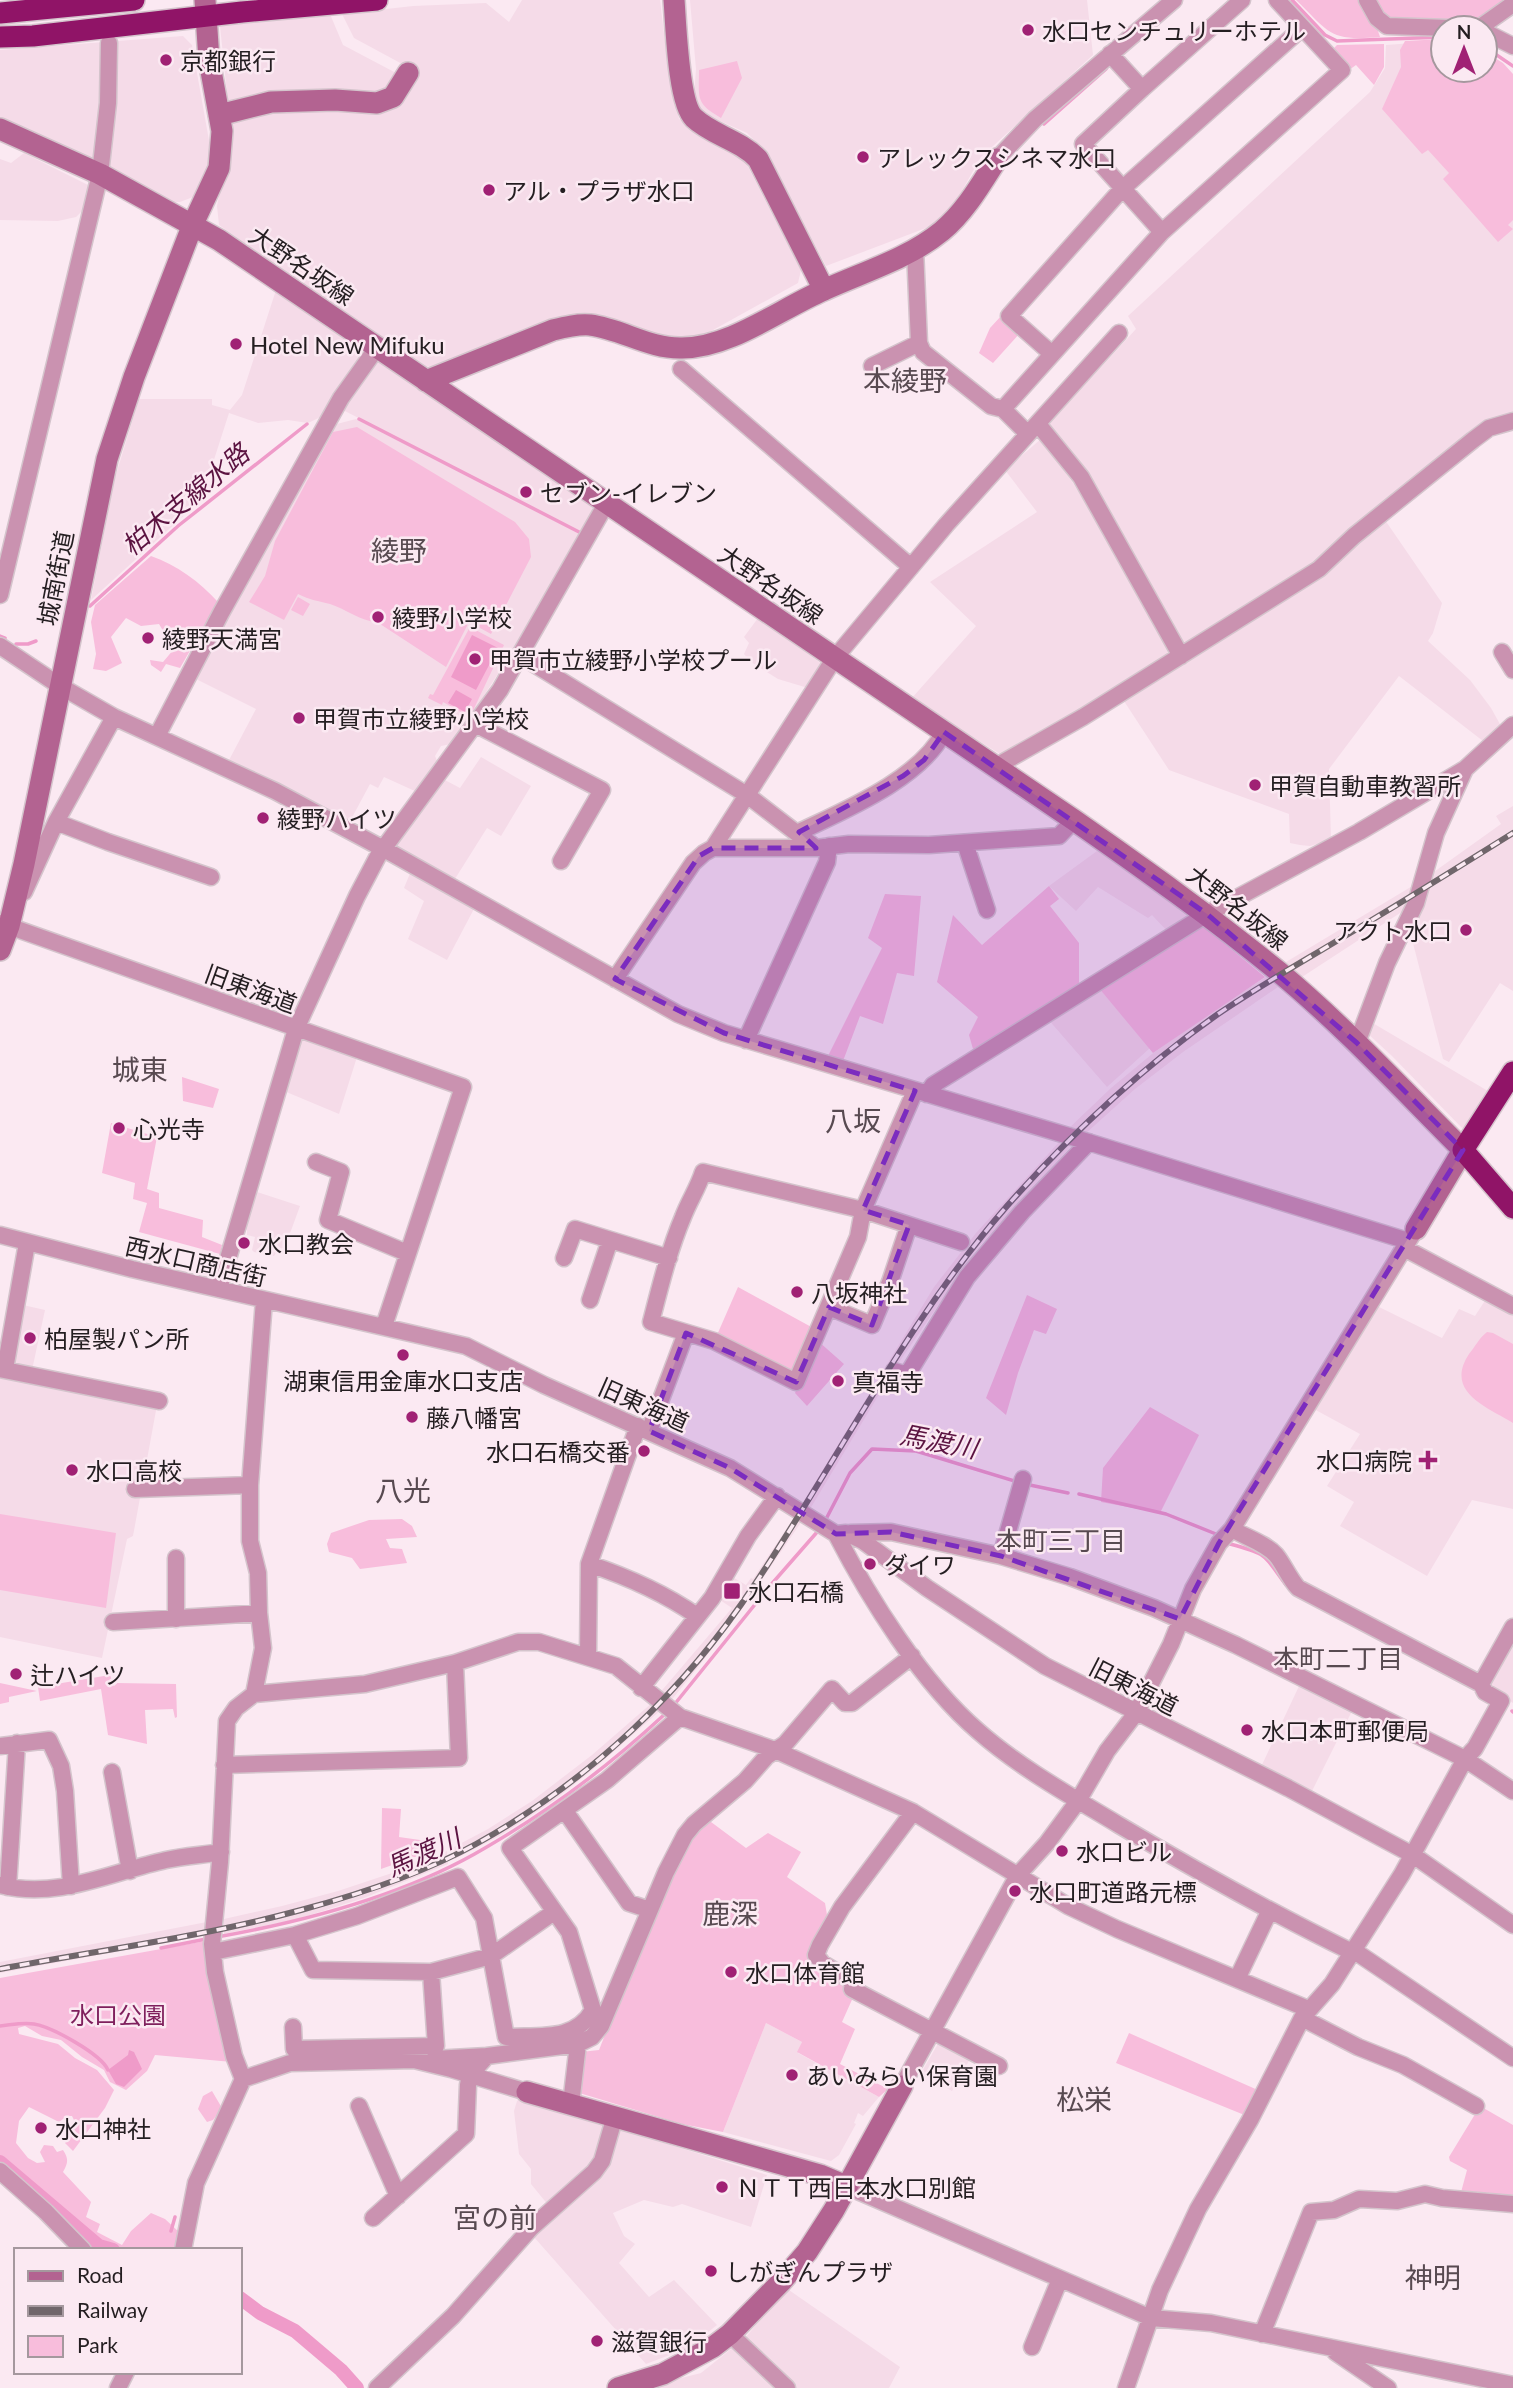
<svg xmlns="http://www.w3.org/2000/svg" width="1513" height="2388" viewBox="0 0 1513 2388" font-family="Lato,'Noto Sans JP',sans-serif">
  <style>
    .built { fill: #f5dbe8 }
    .green { fill: #f8bddc }
    .water { fill: #ef9bc9 }
    .lines { fill: none; stroke-linecap: round; stroke-linejoin: round }
    .stream { stroke: #ef9bc9; stroke-width: 3.5 }
    .canal { stroke: #ef9bc9; stroke-width: 14 }
    .street-casing { stroke: #d4c4cc; stroke-width: 19 }
    .secondary-casing { stroke: #d4c4cc; stroke-width: 24 }
    .highway-casing { stroke: #d4c4cc; stroke-width: 24 }
    .street { stroke: #ca92b0; stroke-width: 16 }
    .secondary { stroke: #b36391; stroke-width: 21 }
    .highway { stroke: #901467; stroke-width: 21 }
    .rail-casing { stroke: #70666b; stroke-width: 6 }
    .rail { stroke: #fbe9f2; stroke-width: 3.5; stroke-dasharray: 10; stroke-linecap: butt }
    .marked { fill: #7b2cbf; fill-opacity: 0.2; stroke: #7b2cbf; stroke-width: 5; stroke-dasharray: 14 9; stroke-linejoin: round }
    .poi-dot { fill: #a02174; stroke: #fbe9f2; stroke-width: 2.5 }
    .labels { text-anchor: middle; dominant-baseline: central; stroke-width: 5; stroke-linejoin: round; paint-order: stroke }
    .poi-label { font-size: 24px; fill: #241e21; stroke: #fbe9f2; text-anchor: start }
    .street-label { font-size: 24px; fill: #241e21; stroke: #fbe9f2 }
    .park-label { font-size: 24px; fill: #7f205d; stroke: #fbe9f2 }
    .water-label { font-size: 26px; font-style: italic; fill: #5b1341; stroke: #fbe9f2 }
    .neighbourhood-label { font-size: 26px; fill: #584a51; stroke: #fbe9f2 }
    .quarter-label { font-size: 28px; fill: #584a51; stroke: #fbe9f2 }
  </style>
  <rect width="100%" height="100%" fill="#fbe9f2"/>
  <path class="built" d="M522 0H660L667 59 679 119 741 153 801 270 798 283 695 340 672 341 606 320 441 366 422 367 219 225 217 206 225 164 228 123 273 109H378L417 72 354 38 342 14 413 6 486 3 509 22Z
    M690 0H1087L1093 55 981 157 955 203 934 225 826 266 762 148 747 133 702 113 694 96 696 69Z
    M330 14 343 45 398 74 384 95 228 103 220 26Z
    M183 36 192 45 213 163 193 197 180 202H172L107 166 0 125V50Z
    M1441 41 1443 70H1485L1513 77V415L1302 576 1186 646 1134 556H1130L1047 426 1136 329 1128 316 1370 92 1385 68 1386 45Z
    M24 153 88 185 83 210 76 217 58 221 0 220V159L11 163Z
    M276 290 363 353 329 413 308 423 288 420 258 423 229 413 201 500 91 600 114 481 139 399H212V405L230 410 242 395Z
    M376 357 592 505V513L581 532 341 409Z
    M356 419 580 534 510 655 469 719 451 744 441 746 435 756 438 763 417 792 384 777 378 788 370 784 348 825 228 762 256 709 192 677 329 426Z
    M1041 439 1073 483 1104 533 1169 648 1168 655 1082 709 1000 754 911 699 976 626 930 582 1037 512 1005 470Z
    M1385 520 1442 603 1433 633 1428 641 1470 680 1491 708 1501 726 1483 741 1399 676 1329 769 1331 840 1310 846 1300 845 1290 843 1289 814 1169 770 1122 698Z
    M758 618 822 664 808 688 778 679 751 662 744 654 749 643 744 637Z
    M481 757 531 786 501 836 487 828 453 882 396 849V844L443 779 460 788Z
    M1513 806V991L1500 983 1449 1062 1443 1059 1408 924 1417 902 1302 977 1286 962 1424 879 1501 824 1496 816Z
    M1097 851 1159 894 1188 917 1169 933 1152 915 1148 918 1098 887 1076 911 1049 886Z
    M411 871 475 907 447 960 408 939 424 901 404 888Z
    M1266 977 1278 987 1183 1052 1135 1089 1084 1135 1067 1130 1111 1088 1152 1054 1216 1009Z
    M1098 987 1150 1048 1107 1087 1047 1018Z
    M1371 1022 1493 1094 1471 1125 1462 1128 1392 1056 1366 1032Z
    M301 1038 357 1057 339 1114 284 1091Z
    M1061 1140 1074 1143 978 1248 895 1368 810 1509 802 1504 934 1287 976 1233Z
    M251 1190 300 1206 285 1247 278 1250 274 1256 254 1252 252 1250 255 1237 247 1235V1230L238 1228Z
    M1486 1299 1513 1313V1509L1472 1500 1427 1576 1340 1526 1354 1502 1327 1486 1360 1434 1312 1408 1375 1305 1442 1338 1459 1309 1475 1316Z
    M23 1305 45 1310 32 1370 12 1367Z
    M0 1375 157 1405 133 1536 127 1539 102 1658 0 1637Z
    M797 1513 804 1518 750 1597 702 1662 670 1702 658 1695 732 1608 720 1600 734 1578 746 1585 751 1578 753 1579Z
    M1513 1636V1703L1491 1689 1489 1678Z
    M1300 1684 1354 1707 1311 1793 1260 1769Z
    M653 1702 662 1709 596 1767 553 1801 501 1835 455 1859 454 1847 488 1829 532 1801 592 1755Z
    M447 1851 448 1864 364 1898 294 1920 224 1934V1919L282 1906 338 1891 395 1872Z
    M212 1921V1934L0 1973V1962Z
    M766 2023 802 2042 798 2053 879 2097 863 2116 858 2113 854 2123 856 2124 839 2155 831 2161 723 2132Z
    M939 2042 970 2059 952 2091 921 2073Z
    M520 2098 767 2175 751 2227 682 2204 673 2207 644 2200 613 2213 624 2236 635 2244 619 2263 649 2297 674 2280 717 2325 688 2348 646 2364 526 2228 549 2206 531 2184V2169L519 2154 514 2111 517 2101Z
    M786 2288 900 2367 889 2388H642L701 2373 746 2337Z"/>
  <path class="green" d="M1296 0H1362L1376 25 1380 37C1329 41 1331 34 1296 0Z
    M1370 0H1512L1485 21 1470 24H1396L1380 16Z
    M1443 39V70H1485V52L1503 63 1513 74V220L1508 225 1513 229 1498 242 1443 179 1449 173 1428 150 1422 154 1382 109 1401 67 1400 50 1405 41Z
    M1384 44V67L1374 85 1356 65 1349 70 1334 53 1336 50 1334 48 1337 45Z
    M737 61 742 78 721 118C695 103 699 98 699 70Z
    M1002 315 1021 332 993 363 979 353 990 328Z
    M357 427 515 522 529 539 531 557 491 634 469 622 446 667 377 622C360 621 346 609 330 604 318 601 310 600 298 594L284 620 249 602 265 576 275 541 333 432Z
    M151 556C177 565 200 582 218 602L180 668 166 664 161 672 151 665 150 660 163 662 174 649 159 624 141 626 126 618 111 637 122 663 106 671 93 669 96 654 91 622 95 605Z
    M298 597 310 604 303 616 291 610Z
    M470 627 504 645 470 717 443 702 442 705 428 698 430 694 433 695Z
    M1049 886 1059 899 1050 906 1079 943V989L973 1049 969 1035 978 1017 937 982 953 915 982 945Z
    M885 894 921 896 914 976 897 973 883 1024 860 1016 843 1061 828 1056 882 948 868 938Z
    M1203 926 1265 977 1153 1053 1098 987Z
    M182 1077 219 1089 213 1108 183 1101Z
    M111 1123 157 1137 147 1189 159 1193V1208L203 1220 202 1237 222 1245 220 1254 139 1232 147 1203 133 1199 135 1183 102 1173Z
    M738 1287 815 1329 795 1373 717 1335Z
    M1027 1295 1057 1309 1046 1334 1034 1330 1018 1373 1006 1415 986 1398Z
    M1487 1332 1493 1333 1513 1344V1423C1487 1407 1444 1392 1469 1354 1475 1347 1479 1338 1487 1332Z
    M818 1341 844 1364 807 1406 795 1393Z
    M1150 1407 1199 1435 1160 1513 1101 1502 1103 1468Z
    M0 1514 116 1533 106 1608 0 1590Z
    M402 1519 412 1526 417 1537 386 1539 390 1548 402 1549 407 1563 360 1569 352 1558 329 1552 327 1544 331 1533 369 1520Z
    M110 1675 114 1686 117 1683 176 1684 177 1717 175 1718 173 1709 145 1710 147 1744 108 1735 101 1689 40 1701 38 1687Z
    M0 1683 37 1691 9 1697V1702L0 1704Z
    M382 1808 401 1809 399 1837 427 1841 426 1853 381 1869Z
    M707 1819 746 1848 768 1833 801 1852 787 1877 825 1903 827 1915 812 1943 813 1962 846 1981 855 1993 842 2022 855 2029 840 2064 888 2089 879 2097 797 2052 802 2042 766 2023 723 2132 682 2124 576 2092 581 2052 599 2050 673 1863Z
    M211 1940 232 2062 155 2055 147 2071 126 2090 110 2082 104 2070 82 2057 61 2040 42 2036 25 2026 18 2028 19 2034 58 2044 75 2058 97 2070 114 2090 105 2108 73 2151 65 2143 74 2120 72 2116H67L59 2122 29 2107 19 2121 16 2143 28 2158 37 2163 45 2162 40 2152 44 2145 53 2146 57 2152 63 2150C69 2159 68 2163 63 2172L91 2202 86 2217 100 2224 97 2232 122 2245 131 2231 151 2213 165 2219 180 2233 173 2250H100L0 2166V1978Z
    M1129 2033 1260 2091 1249 2114H1242L1116 2063Z
    M212 2091 222 2108 213 2120 207 2122 198 2109 203 2096Z
    M1480 2106 1513 2125V2199L1460 2196 1467 2170 1450 2161 1449 2157Z"/>
  <path class="water" d="M472 635 498 648 476 690 451 677Z
    M456 690 472 699 465 712 448 703Z
    M129 2050 134 2052 142 2069 124 2087 116 2084 108 2070 128 2055Z"/>
  <g class="lines">
    <path class="stream" d="M1292 0 1325 35 1337 41 1443 37
      M1485 47 1513 66
      M1044 124 1106 69
      M359 419 581 533
      M90 606 178 526 307 424
      M0 636 5 638
      M16 644H28L36 641
      M1025 1484 1068 1493
      M1079 1494 1166 1514 1216 1534
      M825 1521 850 1473 872 1449 916 1451 1018 1482
      M1230 1544C1268 1554 1263 1554 1286 1585
      M674 1705 769 1587 818 1531
      M1512 1711 1513 1712
      M217 1937C307 1921 406 1895 485 1848 551 1810 610 1765 665 1714
      M161 1948 206 1939
      M0 2026C11 2025 23 2022 34 2024 52 2027 101 2054 108 2070
      M171 2231 175 2217"/>
    <path class="canal" d="M0 2162 99 2246 113 2250
      M240 2298 260 2313 295 2331 341 2370 357 2388"/>
    <g class="street-casing">
      <path id="street" d="M1367 0 1377 18 1387 26 1449 28
        M1479 28 1513 4
        M1485 32 1513 46
        M1110 54 1142 89 1242 0
        M1142 89 1083 144 1162 232
        M997 159 1035 119 1174 0
        M915 249 919 343 923 352 991 406 1003 409 1162 232 1342 70 1277 0
        M1052 354 1009 316 1122 189 1302 28
        M872 366 919 343
        M681 369 911 567
        M1003 409 1028 434
        M1038 424 1081 477 1181 656
        M0 595 100 174 108 103 109 43
        M0 646 60 686 114 717 275 791 393 854 678 1014 724 1033 1072 1137 1408 1241
        M1502 652 1513 670
        M521 656 747 795 816 848 849 844 929 845 1059 836 1074 820
        M477 725 602 790 561 861
        M157 736 221 613 341 398 376 349
        M995 767 1083 717 1319 569 1354 536 1473 440 1489 428 1513 421
        M56 822 108 842 211 877
        M799 832C845 810 920 779 944 732
        M965 843 987 910
        M713 848H816
        M24 892 56 822 114 717
        M0 923 463 1087 384 1326
        M615 979 693 863 704 853 713 848 834 659 946 525 1119 333
        M746 1040 827 862 829 846
        M1357 1043 1387 963 1416 903 1436 833 1465 769
        M915 1091 863 1210 858 1237 796 1382 714 1341 651 1322C660 1287 669 1250 683 1217 689 1201 698 1188 703 1172L863 1210 961 1242
        M927 1094 933 1085 1207 914 1359 832 1465 769 1513 725
        M316 1162 341 1172 328 1220 407 1253
        M0 1235 132 1269 466 1346 544 1385 730 1468 836 1534 846 1533 863 1541 927 1588 1045 1666 1288 1788 1413 1855 1513 1925
        M1404 1248 1513 1306
        M564 1258 575 1229 669 1258
        M219 1289 296 1029 357 896 378 856 500 690 606 504
        M590 1300 610 1240
        M829 1307 872 1325 890 1282 909 1225
        M0 1369 159 1401
        M5 1369 27 1243
        M894 1371 907 1375 967 1277 1022 1212 1089 1142
        M649 1431 686 1333
        M135 1489 250 1485
        M1232 1529C1245 1537 1265 1543 1276 1555 1284 1565 1289 1578 1298 1588L1481 1684
        M850 1533 891 1532 1001 1556 1070 1577 1154 1608 1236 1645 1465 1759 1513 1791
        M836 1534C869 1598 922 1683 978 1731 1020 1768 1071 1796 1119 1825 1195 1870 1272 1913 1352 1952
        M1001 1556 1023 1479
        M176 1558V1619
        M589 1564C628 1577 664 1593 697 1616
        M113 1622 259 1613
        M588 1657 589 1564 638 1426
        M641 1688 712 1598 748 1536 777 1496
        M254 1694 263 1648 259 1613 258 1573 250 1541V1485L264 1300
        M0 1746 49 1740 61 1766 65 1791 71 1886
        M224 1765 459 1758 455 1663
        M112 1772 130 1871
        M565 1811 629 1903 650 1910
        M913 1812 842 1907 820 1945 816 1955 822 1963 855 1983 852 1989 999 2066
        M0 1885C57 1900 111 1872 166 1860 184 1856 203 1855 221 1852
        M8 1887 17 1743
        M295 1935 313 1970 431 1972 491 1956 554 1912
        M1353 1950 1513 2058
        M213 1952 295 1935 357 1916 458 1877 484 1918 506 2037C539 2035 575 2042 593 2010L569 1932 510 1848 607 1780 680 1717
        M1237 1979 1269 1912
        M1302 2018 1358 2047 1403 2065 1476 2106
        M293 2027 294 2049 436 2046 431 1972
        M434 2059 487 2056
        M243 2079 290 2063 414 2060 451 2069 527 2092
        M902 2086 1018 1875 1047 1843 1078 1801 1107 1751 1136 1713 1171 1644 1193 1589 1219 1543 1232 1529 1412 1235
        M571 2104 578 2044
        M359 2106 398 2196
        M0 2171 46 2212 83 2250
        M846 2186 1151 2318 1211 2323 1513 2385
        M373 2218 466 2134 468 2085 470 2075 487 2056 578 2044 592 2037 601 2026 666 1872 685 1835 694 1824 745 1781 767 1756 785 1744 832 1689 845 1703H852L912 1656
        M183 2250 196 2183 243 2079 234 2056 215 1972 212 1944 220 1862 227 1721 236 1708 254 1694 365 1684 455 1663 518 1642H539L616 1666 680 1717 775 1750 913 1812 1068 1906 1117 1929 1308 2009
        M730 2334 787 2388
        M1262 2334 1311 2212 1334 2210 1359 2199 1397 2201 1425 2194 1442 2198 1513 2204
        M1032 2347 1060 2279
        M1335 2352 1388 2388
        M118 2388 126 2372
        M377 2388 453 2316 531 2228 594 2172 602 2161 615 2116
        M1126 2388 1160 2290 1198 2209 1250 2120 1302 2018 1332 1984 1402 1874 1465 1759 1475 1748 1501 1701 1485 1692 1481 1684 1513 1627"/>
    </g>
    <g class="secondary-casing">
      <path id="secondary" d="M674 0C676 24 678 103 694 118 712 135 740 140 758 159L824 290
        M219 115 271 102 335 100 377 103 393 97 408 73
        M0 129 100 174 219 240 1074 820C1144 869 1213 918 1279 972 1345 1027 1403 1090 1463 1150L1416 1229
        M426 381 553 330C565 327 577 324 590 325 622 329 649 349 682 348 730 348 780 309 824 290 863 272 908 259 942 231 965 212 981 184 997 159
        M0 950 9 926 24 864 107 459 134 377 193 224 219 168 222 131 209 60 205 0
        M527 2092 820 2175 846 2186
        M618 2388 663 2374 713 2347 730 2334 781 2282 807 2252 834 2210 902 2086"/>
    </g>
    <g class="highway-casing">
      <path id="highway" d="M0 13 134 0
        M0 37 33 36 242 12 377 0
        M1513 1072 1463 1150 1513 1208"/>
    </g>
    <use href="#street" class="street"/>
    <use href="#secondary" class="secondary"/>
    <use href="#highway" class="highway"/>
    <g class="rail-casing">
      <path id="rail" d="M0 1969C100 1950 202 1937 301 1910 360 1894 422 1874 476 1844 589 1781 684 1692 755 1584 839 1458 907 1321 1007 1206 1070 1135 1140 1069 1218 1014 1259 986 1302 962 1345 936 1401 903 1457 868 1513 833"/>
    </g>
    <use href="#rail" class="rail"/>
  </g>
  <path class="marked" d="M944 732 1207 914 1357 1043 1463 1150 1219 1543 1180 1619 1001 1556 891 1532 836 1534 730 1468 649 1431 686 1333 796 1382 829 1307 872 1325 909 1225 863 1210 915 1091 724 1033 615 979 699 856 713 848H816L799 832 903 776 924 760Z"/>
  <g class="poi-dot">
    <circle cx="1028" cy="30" r="7"/>
    <circle cx="166" cy="60" r="7"/>
    <circle cx="863" cy="157" r="7"/>
    <circle cx="489" cy="190" r="7"/>
    <circle cx="236" cy="344" r="7"/>
    <circle cx="526" cy="492" r="7"/>
    <circle cx="378" cy="617" r="7"/>
    <circle cx="148" cy="638" r="7"/>
    <circle cx="475" cy="659" r="7"/>
    <circle cx="299" cy="718" r="7"/>
    <circle cx="1255" cy="785" r="7"/>
    <circle cx="263" cy="818" r="7"/>
    <circle cx="1466" cy="930" r="7"/>
    <circle cx="119" cy="1128" r="7"/>
    <circle cx="244" cy="1243" r="7"/>
    <circle cx="797" cy="1292" r="7"/>
    <circle cx="30" cy="1338" r="7"/>
    <circle cx="403" cy="1355" r="7"/>
    <circle cx="838" cy="1381" r="7"/>
    <circle cx="412" cy="1417" r="7"/>
    <circle cx="644" cy="1451" r="7"/>
    <path d="M1424.5 1449.5h7v7h7v7h-7v7h-7v-7h-7v-7h7z"/>
    <circle cx="72" cy="1470" r="7"/>
    <circle cx="870" cy="1564" r="7"/>
    <rect x="723" y="1582" width="18" height="18" rx="3.5"/>
    <circle cx="16" cy="1674" r="7"/>
    <circle cx="1247" cy="1730" r="7"/>
    <circle cx="1062" cy="1851" r="7"/>
    <circle cx="1015" cy="1891" r="7"/>
    <circle cx="731" cy="1972" r="7"/>
    <circle cx="792" cy="2075" r="7"/>
    <circle cx="41" cy="2128" r="7"/>
    <circle cx="722" cy="2187" r="7"/>
    <circle cx="711" cy="2271" r="7"/>
    <circle cx="597" cy="2341" r="7"/>
  </g>
  <g class="labels">
    <g class="poi-label">
      <text x="1042" y="30">水口センチュリーホテル</text>
      <text x="180" y="60">京都銀行</text>
      <text x="877" y="157">アレックスシネマ水口</text>
      <text x="503" y="190">アル・プラザ水口</text>
      <text x="250" y="344">Hotel New Mifuku</text>
      <text x="540" y="492">セブン-イレブン</text>
      <text x="392" y="617">綾野小学校</text>
      <text x="162" y="638">綾野天満宮</text>
      <text x="489" y="659">甲賀市立綾野小学校プール</text>
      <text x="313" y="718">甲賀市立綾野小学校</text>
      <text x="1269" y="785">甲賀自動車教習所</text>
      <text x="277" y="818">綾野ハイツ</text>
      <text x="1452" y="930" text-anchor="end">アクト水口</text>
      <text x="133" y="1128">心光寺</text>
      <text x="258" y="1243">水口教会</text>
      <text x="811" y="1292">八坂神社</text>
      <text x="44" y="1338">柏屋製パン所</text>
      <text x="403" y="1380" text-anchor="middle">湖東信用金庫水口支店</text>
      <text x="852" y="1381">真福寺</text>
      <text x="426" y="1417">藤八幡宮</text>
      <text x="630" y="1451" text-anchor="end">水口石橋交番</text>
      <text x="1412" y="1460" text-anchor="end">水口病院</text>
      <text x="86" y="1470">水口高校</text>
      <text x="884" y="1564">ダイワ</text>
      <text x="748" y="1591">水口石橋</text>
      <text x="30" y="1674">辻ハイツ</text>
      <text x="1261" y="1730">水口本町郵便局</text>
      <text x="1076" y="1851">水口ビル</text>
      <text x="1029" y="1891">水口町道路元標</text>
      <text x="745" y="1972">水口体育館</text>
      <text x="806" y="2075">あいみらい保育園</text>
      <text x="55" y="2128">水口神社</text>
      <text x="736" y="2187">ＮＴＴ西日本水口別館</text>
      <text x="725" y="2271">しがぎんプラザ</text>
      <text x="611" y="2341">滋賀銀行</text>
    </g>
    <g class="street-label">
      <text transform="translate(302 265) rotate(34)">大野名坂線</text>
      <text transform="translate(55 578) rotate(-79)">城南街道</text>
      <text transform="translate(771 584) rotate(34)">大野名坂線</text>
      <text transform="translate(1238 907) rotate(38)">大野名坂線</text>
      <text transform="translate(251 988) rotate(20)">旧東海道</text>
      <text transform="translate(196 1261) rotate(13)">西水口商店街</text>
      <text transform="translate(644 1404) rotate(24)">旧東海道</text>
      <text transform="translate(1134 1686) rotate(27)">旧東海道</text>
    </g>
    <g class="park-label">
      <text x="118" y="2014">水口公園</text>
    </g>
    <g class="water-label">
      <text transform="translate(185 499) rotate(-40)">柏木支線水路</text>
      <text transform="translate(939 1441) rotate(11)">馬渡川</text>
      <text transform="translate(423 1852) rotate(-24)">馬渡川</text>
    </g>
    <g class="neighbourhood-label">
      <text x="1061" y="1540">本町三丁目</text>
      <text x="1338" y="1658">本町二丁目</text>
    </g>
    <g class="quarter-label">
      <text x="905" y="380">本綾野</text>
      <text x="399" y="550">綾野</text>
      <text x="140" y="1069">城東</text>
      <text x="853" y="1120">八坂</text>
      <text x="403" y="1490">八光</text>
      <text x="730" y="1913">鹿深</text>
      <text x="1084" y="2099">松栄</text>
      <text x="495" y="2217">宮の前</text>
      <text x="1433" y="2277">神明</text>
    </g>
  </g>
  <rect x="14" y="2248" width="228" height="126" fill="#fbe9f2" stroke="#a5989e" stroke-width="2"/>
  <rect x="28" y="2271" width="35" height="10" fill="#b36391" stroke="#a5989e" stroke-width="2"/>
  <text x="77" y="2283" font-size="21" fill="#241e21">Road</text>
  <rect x="28" y="2306" width="35" height="10" fill="#70666b" stroke="#a5989e" stroke-width="2"/>
  <text x="77" y="2318" font-size="21" fill="#241e21">Railway</text>
  <rect x="28" y="2336" width="35" height="21" fill="#f8bddc" stroke="#a5989e" stroke-width="2"/>
  <text x="77" y="2353" font-size="21" fill="#241e21">Park</text>
  <g transform="translate(1464 49)"><circle r="33" fill="#fbe9f2" stroke="#a5989e" stroke-width="2"/>
  <path d="M0-5L12 26L0 18L-12 26Z" fill="#a02174"/>
  <text y="-10" font-size="19" font-weight="bold" text-anchor="middle" fill="#241e21">N</text>
  </g>
</svg>
